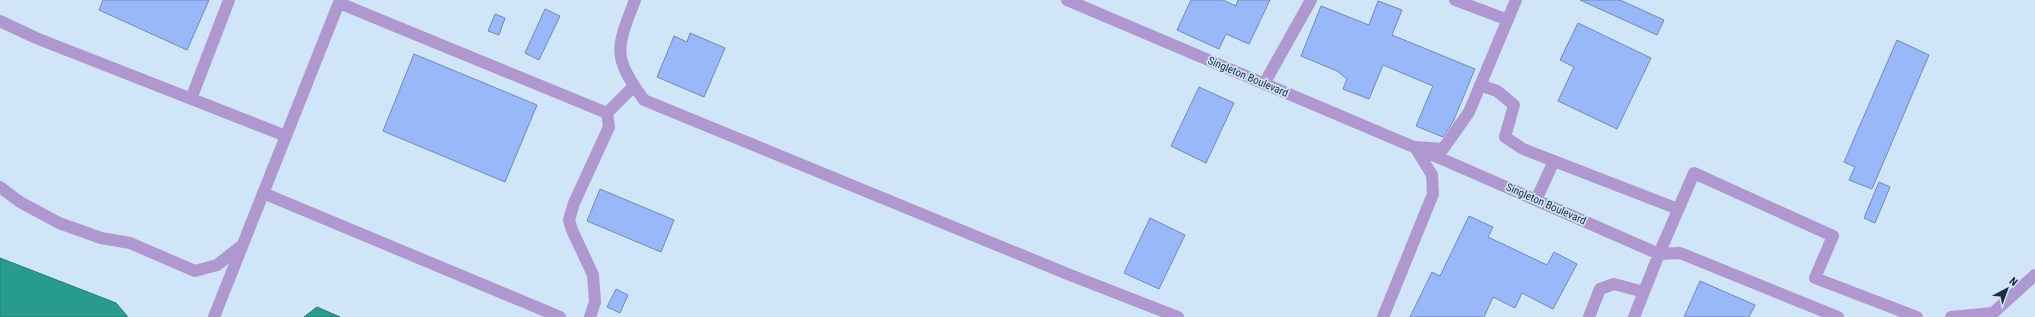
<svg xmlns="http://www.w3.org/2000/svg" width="2035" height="317" viewBox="0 0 2035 317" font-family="'Roboto Condensed',sans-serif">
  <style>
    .water { fill: #269b8e; stroke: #227b77 }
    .building { fill: #98b8fa; stroke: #6f89bd }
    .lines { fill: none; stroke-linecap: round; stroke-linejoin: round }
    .minor { stroke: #af97cf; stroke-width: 12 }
    .labels { text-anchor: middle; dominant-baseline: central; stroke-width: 3.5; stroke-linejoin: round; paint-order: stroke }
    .street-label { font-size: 11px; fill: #1a3041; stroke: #d0e6f8 }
  </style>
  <rect width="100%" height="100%" fill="#d0e6f8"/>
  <path class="water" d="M0 258 116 303 128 317H0Z
    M317 307 340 317H304Z"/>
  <path class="building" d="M103 0H209L187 50 99 10Z
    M1191 0H1223L1236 6 1238 0H1270L1249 44 1226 34 1219 49 1177 30Z
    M1580 0H1620L1664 20 1657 35Z
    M1378 1 1402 10 1392 35 1475 69 1453 122 1443 137 1416 126 1433 86 1383 65 1369 99 1343 89 1347 79 1337 71 1301 56 1321 6 1369 25Z
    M545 9 560 16 539 60 525 53Z
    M495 14 505 18 499 35 488 31Z
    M1578 23 1651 58 1617 129 1558 101 1574 67 1560 60Z
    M690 33 725 48 704 97 657 77 674 36 687 42Z
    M1897 40 1929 55 1872 189 1849 180 1855 167 1844 162Z
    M414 54 537 105 505 182 383 131Z
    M1199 87 1234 103 1206 163 1171 146Z
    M1879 182 1890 187 1875 223 1864 218Z
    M600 189 674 220 661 252 587 221Z
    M1469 216 1493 227 1488 237 1547 265 1554 252 1577 264 1553 309 1522 293 1515 308 1493 297 1484 317H1410L1432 272 1440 276Z
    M1150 218 1185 235 1159 289 1124 273Z
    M1700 281 1755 305 1749 317H1684Z
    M616 289 628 295 620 313 607 307Z"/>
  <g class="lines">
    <path class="minor" d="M635 0C616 49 612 56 644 100L1070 275 1178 317
      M1067 0 1442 159 1659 254 1694 173 1833 236 1815 278 1917 317
      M1455 0 1508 20
      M339 3 607 113 609 127 574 203 569 220 572 230 593 275 595 302 590 317
      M0 21 36 38 286 136
      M1264 84 1311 0
      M1480 85 1497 91 1514 105 1505 137 1523 149 1678 209
      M191 99 229 0
      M607 113 634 86
      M0 187 20 202 59 223 101 238 130 243 195 271 217 265 240 247
      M263 193 560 317
      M1536 200 1554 161
      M214 317 340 0
      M1383 317 1433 194 1432 175 1415 147 1443 149 1469 112 1516 0
      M1589 317 1600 289 1614 284 1644 292
      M1634 317 1659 254 1680 253 1838 317
      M1951 317 1993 313 2035 275"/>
  </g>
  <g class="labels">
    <g class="street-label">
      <text transform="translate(1248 77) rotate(23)">Singleton Boulevard</text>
      <text transform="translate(1546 204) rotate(24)">Singleton Boulevard</text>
    </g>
  </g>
  <g transform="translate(2007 289) rotate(41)" stroke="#d0e6f8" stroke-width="3" paint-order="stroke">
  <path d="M0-3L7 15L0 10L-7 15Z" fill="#1a3041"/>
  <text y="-6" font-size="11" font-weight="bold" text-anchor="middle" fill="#1a3041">N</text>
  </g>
</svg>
